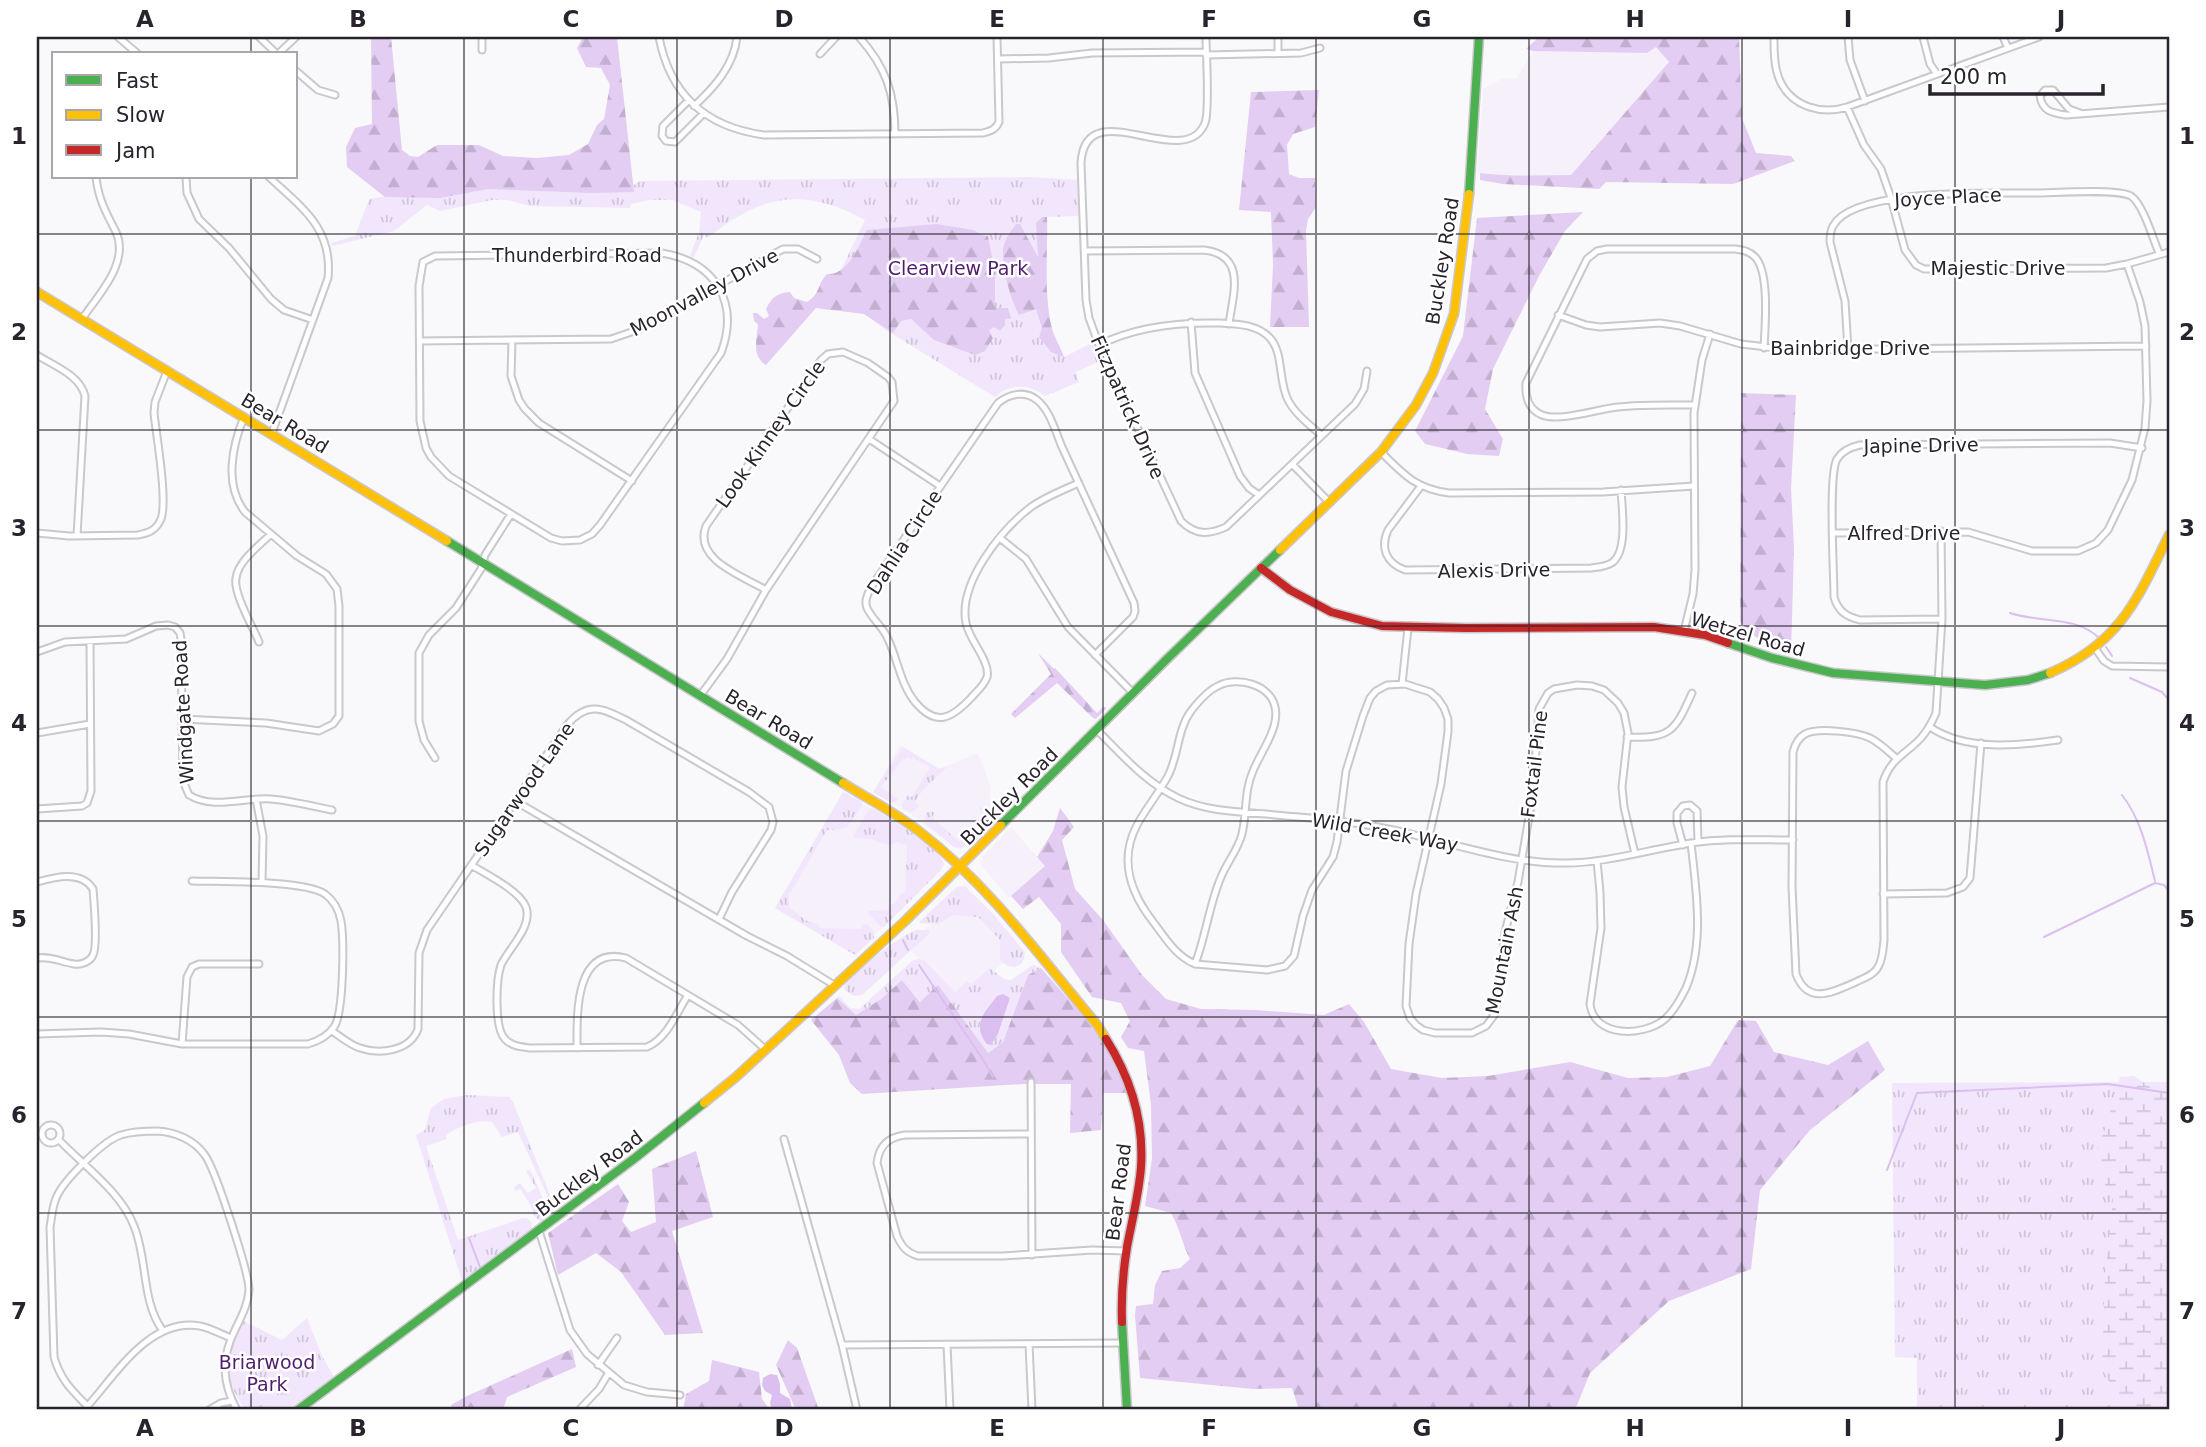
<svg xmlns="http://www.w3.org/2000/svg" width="2206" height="1447" viewBox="0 0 2206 1447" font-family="'DejaVu Sans',sans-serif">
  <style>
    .built { fill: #f6f0fb }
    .grass { fill: url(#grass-tufts); fill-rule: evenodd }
    .forest { fill: url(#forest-firs) }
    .wetland { fill: url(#wetland-marsh) }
    .garden { fill: #f2e6fc }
    .water { fill: #dbbff0 }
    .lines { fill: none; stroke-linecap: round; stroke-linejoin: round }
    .stream { stroke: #dbbff0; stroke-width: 2 }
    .street-casing { stroke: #cac7cd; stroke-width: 9 }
    .fast-casing { stroke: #cac7cd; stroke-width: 11 }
    .slow-casing { stroke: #cac7cd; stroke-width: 11 }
    .jam-casing { stroke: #cac7cd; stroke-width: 11 }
    .street { stroke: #fefefe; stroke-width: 5 }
    .fast { stroke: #4caf50; stroke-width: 8 }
    .slow { stroke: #ffc107; stroke-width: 8 }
    .jam { stroke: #c62828; stroke-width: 8 }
    .grid { fill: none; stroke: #28232c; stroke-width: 2; stroke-opacity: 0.55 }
    .labels { text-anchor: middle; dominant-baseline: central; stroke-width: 5; stroke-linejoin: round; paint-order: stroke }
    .street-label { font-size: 19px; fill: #28232c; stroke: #fff }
    .park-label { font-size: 19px; fill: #511d6d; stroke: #fff }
    .neatline { fill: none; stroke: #28232c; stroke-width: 2.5 }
    .grid-label { font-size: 23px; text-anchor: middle; font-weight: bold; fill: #28232c }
  </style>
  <defs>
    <pattern id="grass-tufts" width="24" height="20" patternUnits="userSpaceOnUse" patternTransform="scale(1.75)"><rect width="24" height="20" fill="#f2e6fc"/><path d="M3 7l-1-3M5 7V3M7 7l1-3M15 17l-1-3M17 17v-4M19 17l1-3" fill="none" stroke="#d0c5d8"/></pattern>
    <pattern id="forest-firs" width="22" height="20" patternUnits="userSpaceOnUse" patternTransform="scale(1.75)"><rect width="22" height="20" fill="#e3cdf3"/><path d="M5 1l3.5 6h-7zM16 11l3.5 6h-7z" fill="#c3b0d0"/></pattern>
    <pattern id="wetland-marsh" width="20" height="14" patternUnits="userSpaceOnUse" patternTransform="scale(1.75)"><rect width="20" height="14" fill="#f2e6fc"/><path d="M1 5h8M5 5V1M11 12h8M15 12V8" fill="none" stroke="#d0c5d8"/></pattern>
  </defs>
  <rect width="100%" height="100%" fill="#f9f8fa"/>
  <path class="built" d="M1656 47 1669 62 1571 175H1517L1504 177 1477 172 1483 89 1501 79 1517 78 1533 51 1647 53Z
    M900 745 939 769 978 753 991 788 990 801 998 809H1005L968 845 959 849 954 847 906 811 873 792Z
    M843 792 905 829 939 854 944 864 941 870 855 955 775 908Z
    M1011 827 1045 866 1009 898 981 865 983 856Z
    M977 908 1016 951 960 1002 907 946 945 911Z"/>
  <path class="grass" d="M1031 177 1079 180 1080 216 1047 217C1048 252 1043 300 1053 332 1056 340 1061 349 1064 357L1094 342 1102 360 1076 372 1079 382 1045 396C1030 384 1010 383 995 397L884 329 865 314 816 308 841 270 865 220C804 187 761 194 708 238L704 235 694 257 690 256 699 232 701 212 673 200H650L631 204 630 208 530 206 507 200H492L440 211 427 205 394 231 332 246 331 243 355 236 369 199C457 183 540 187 629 188L640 181Z
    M903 747 939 769 948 766 922 791 915 802 919 806 912 812 903 809 902 805 908 795 912 797 930 767 912 757 911 759 907 757 905 760 903 759 881 787 898 799 897 801 892 803 873 792Z
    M843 792 862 802V805C849 825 852 830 827 830L791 892H789V907L805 920 819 925 820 928 861 929 863 924 868 925 874 932V938L855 955 775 908Z
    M978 807C985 807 992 813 991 820L963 848 954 847 924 822 926 813 931 811 935 813 932 817 959 842 963 838 969 839 985 824V816Z
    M872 808C888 818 939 846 944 864L941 870 884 927 880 926 868 913V911L888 910 889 906 895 903 901 893 905 892 907 845 896 842 894 844C881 844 879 842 871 839 866 838 858 838 853 837L869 809Z
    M965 886 994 915 1025 952C1025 969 1010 971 1000 960V940L978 917 953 915 938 924 920 923V921L957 887Z
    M917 930H929L930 933 862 995 854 996 845 990C845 988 844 986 845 985 849 974 905 932 917 930Z
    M919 959 924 960 955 992 967 981 971 984 990 968 1004 979 1011 980 1033 965 1041 968 1028 975 1003 1042 987 1053 921 1002 902 980 881 999 856 1015 837 998 839 996 850 1008 859 1009 913 960ZM997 996 1010 998 998 1034 991 1045C967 1031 986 1011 997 996Z
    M2169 1082V1410H1917V1358L1895 1357 1892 1083Z
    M467 1095 509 1097 513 1102 556 1210 553 1208 518 1132 502 1137 492 1122C477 1119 458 1127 446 1135L447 1139 426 1146 458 1240 523 1218H527L532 1223 531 1229 462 1281 416 1135 425 1130 431 1108 444 1099Z
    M530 1170 549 1212 548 1215 541 1221 535 1217 530 1204 520 1189 516 1191 514 1188 520 1183 528 1193 536 1188 526 1171Z
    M307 1318 322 1356 334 1377 288 1410H246C220 1375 226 1357 244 1321L282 1340Z"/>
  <path class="forest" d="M371 37H391L402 150 410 156 418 157 437 145H479L503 156 537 158 569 155 588 144 597 125 604 119 610 85 601 68 586 67 577 48 583 37H617L634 192 591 193 488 189 440 198 385 197 347 167 346 147 355 128 372 124Z
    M1539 37H1739L1742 118 1756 153 1791 156 1795 161 1733 184 1606 182 1599 189 1503 184 1480 180V173C1510 177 1541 175 1571 175L1669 62 1656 47 1647 53 1533 51 1526 49Z
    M1319 90 1315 127 1293 134 1287 145 1289 174 1299 178H1315L1316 207 1308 219 1306 230 1309 327H1270L1273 265 1271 212 1239 210 1251 92Z
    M1583 212 1565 231 1539 276 1493 369 1485 409 1503 439 1499 456 1467 454 1425 444 1415 431 1463 336 1477 218Z
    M1042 217H1047C1048 251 1043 300 1053 332 1056 340 1061 349 1064 357L1051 352 1039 337 1042 328 1036 309 1019 315C1010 298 1002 269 1003 249 1004 240 1011 231 1016 224H1020L1038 257 1036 223Z
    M936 224 974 230 981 235 988 236 995 273V308H1008L1011 318 1005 319V325L1000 331 994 327 989 330 993 338 985 351 975 355 934 340 911 319 901 321 893 333 864 314 816 308 766 365C751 356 757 339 758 324L754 321 753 313H757L764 319 769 316 766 309C772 297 777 293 790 292L794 298 807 302C821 293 817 284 827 274 847 276 859 246 867 230Z
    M1741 393 1796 395 1791 488 1794 548 1791 652 1757 638 1740 622Z
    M1038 653 1054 669 1055 668 1097 713 1103 707H1106V709L1096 719 1093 718 1057 683 1015 718 1011 714 1051 674Z
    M1060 808 1074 827 1062 840 1075 889 1103 920 1142 975 1166 999 1201 1009 1255 1010 1324 1015 1349 1004 1364 1022 1391 1069 1442 1078 1488 1076 1570 1062 1628 1078 1667 1077 1710 1066 1738 1020 1756 1021 1774 1052 1828 1065 1868 1041 1885 1070 1810 1130 1760 1190 1751 1269 1669 1301 1590 1373 1575 1410H1299L1292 1388 1253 1389 1140 1378 1135 1315 1136 1306 1153 1304 1155 1285 1162 1271 1180 1268 1190 1259C1182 1244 1180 1228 1171 1213L1145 1206 1152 1159 1151 1105 1144 1051 1128 1048 1121 1037 1130 1021 1121 1003 1092 997 1061 952V924L1039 897 1023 909 1011 896 1045 866 1037 857 1053 831Z
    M1041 968C1074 1006 1113 1045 1129 1093H1103L1101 1130 1070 1133 1071 1084H1023L862 1094 850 1083 839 1055 811 1020 837 998 856 1015 881 999 902 980 920 1002 938 985 988 1053 1003 1042 1028 975Z
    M696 1151 713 1217 672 1231 703 1333 665 1335 621 1272 596 1253 558 1275 548 1233 618 1184 629 1202 622 1221 631 1232 656 1222 652 1169Z
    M788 1340 797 1348 819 1410H796L776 1365Z
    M572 1349 576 1367 507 1397 503 1410H453L451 1405 467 1396Z
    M712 1360 759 1372 762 1399 770 1410H683L686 1394 709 1381Z"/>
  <path class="wetland" d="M2134 1076 2153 1089 2169 1093V1410H2121L2122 1404 2102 1369 2105 1276 2113 1199 2097 1170 2094 1157 2106 1127 2120 1077Z"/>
  <path class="garden" d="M980 202 997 206 996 228 993 231 966 229V212Z"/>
  <path class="water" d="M1003 994 1010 998 998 1034 991 1045 987 1044C971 1025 985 1012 997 996Z
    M770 1374 777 1375 780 1384V1393L790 1399 792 1410H776L771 1407 770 1403 772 1395 765 1391 762 1385 763 1378Z"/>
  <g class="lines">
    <path class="stream" d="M2010 613C2039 623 2077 615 2100 639
      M2106 647 2112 656
      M2130 678 2162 692 2169 700
      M2122 795C2141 819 2148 852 2155 881
      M2044 937 2155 883 2164 885 2169 891
      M903 940 908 950
      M919 965 982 1058 993 1077
      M1887 1170 1917 1093 2108 1084 2169 1093
      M469 1238 480 1267"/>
    <g class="street-casing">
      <path id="street" d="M118 37 138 54
        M259 37 277 54
        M482 37V50
        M659 37C670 95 706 127 764 135L983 133C991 131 996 129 999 122L997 37
        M859 37C886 67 895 94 895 134
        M1206 37C1206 54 1210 110 1205 123 1185 174 1085 90 1081 163L1086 300 1089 318 1099 345 1181 521C1195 535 1208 535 1226 527L1355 404 1364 389 1367 371
        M1278 37V53
        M1774 37C1774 51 1774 68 1780 81 1792 107 1822 115 1847 107L2039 37
        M1848 37 1850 60 1865 101
        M1923 37 1930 64 1937 74
        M2003 37 2008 48
        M278 54 296 37
        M820 54 836 37
        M1206 55 1301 53 1320 48
        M999 59 1049 58 1092 53 1206 52
        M296 71 318 90 335 95
        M689 100 663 126 662 136 666 141 675 142 704 113
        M694 106C715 87 734 65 737 37
        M1847 107 1864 145 1881 169 1891 198 1905 250 1916 265 1924 269 2106 268 2127 264 2169 252
        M2080 113 2069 109 2053 90H2045L2040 96C2042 111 2052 113 2066 115L2169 107
        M186 177 187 193 199 219 229 248 271 299 284 310 313 320
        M269 177C302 208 333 228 328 278L272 433
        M1084 251 1204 250C1247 255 1233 294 1229 324
        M662 253C715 262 740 302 721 353L600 525 592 534 580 540 562 541 551 538 449 476 431 457 426 448 420 421 419 286 423 262 435 256Z
        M1558 315 1586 325 1600 327 1660 323 1680 326 1741 344 1792 350 2146 346
        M82 319C98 295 130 263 116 232 106 213 98 198 96 177
        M1191 322 1195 373 1240 476 1249 488 1259 495
        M512 340 511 376 519 400 525 409 539 423 632 481
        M420 341 611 339 640 329 783 249H798L817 259
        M1099 345C1136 326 1178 322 1220 323 1237 324 1257 324 1270 338 1284 354 1278 381 1288 400 1295 414 1310 425 1321 435
        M1848 349 1845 301 1830 242C1830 236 1830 231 1833 226 1853 187 1995 194 2034 193 2054 193 2116 188 2131 196 2143 204 2153 239 2159 253
        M37 355C54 366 80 375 85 396L77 536
        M1695 405C1669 405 1643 404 1618 407 1598 409 1560 422 1542 415 1528 409 1525 397 1526 383L1587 259 1597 251 1607 249H1735C1743 250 1749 251 1755 257 1770 272 1765 327 1764 348
        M869 439 940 486
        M1381 452C1403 474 1416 489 1449 493L1603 492 1694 486
        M1292 464 1330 503
        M1079 483C1063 490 1045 497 1031 507 1001 530 958 583 966 623 969 640 991 662 987 677 984 686 977 691 971 698 951 719 936 727 915 702 900 683 898 660 888 639 883 627 872 619 867 608 864 600 868 594 871 587L998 403C1009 394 1025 390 1037 400 1050 410 1056 433 1062 447 1086 499 1110 551 1134 603L1135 611 1133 617 1095 655
        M1421 486 1388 530C1380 548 1386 563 1405 570L1591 568C1599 567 1606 567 1613 562 1628 549 1622 509 1621 490
        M37 533 69 536 138 535C148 533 155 531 160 521 169 506 156 434 154 413L155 402 167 371
        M1833 533 1968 532 2032 551H2078L2096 543 2108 530 2132 480 2145 428 2147 401 2145 326 2140 302 2127 264
        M1001 539 1026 559 1068 627 1133 693
        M1942 619 1860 620C1845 616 1838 611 1834 597 1834 572 1828 475 1837 459 1842 451 1851 447 1860 445L2110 443 2142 448
        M1684 631 1693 594 1695 570 1694 413 1702 360 1710 334
        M259 642C253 627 233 593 236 578 238 561 260 545 271 534
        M2095 648 2104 661 2112 666 2169 667
        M37 652 65 642 126 639 156 626 168 625 175 627 180 633 181 639 183 781 189 795C213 810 245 797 271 799 292 801 312 806 332 810
        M1402 684 1408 628
        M700 696 727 659 766 590 894 401 892 382 888 377 868 363 843 352 828 354 821 360 706 526C693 560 743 576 766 590
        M182 719 266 723 319 731 333 724 339 716V606L337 589 326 574 297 556 245 512C224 485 232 446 244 417
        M1930 727C1965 751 2017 746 2058 740
        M1097 730C1122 755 1145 782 1178 798 1205 811 1237 812 1266 814 1305 818 1345 820 1383 828 1442 839 1505 864 1565 863 1608 863 1650 849 1692 843 1725 838 1759 840 1793 840
        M37 733 90 724
        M1627 737C1671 739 1675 731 1692 693
        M435 758 424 740 419 721V653L429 635 456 608 481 569 485 555 511 514
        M1896 758C1888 751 1880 743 1870 738 1857 732 1818 727 1805 734 1798 738 1795 744 1793 752L1792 887 1796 974C1808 1006 1833 992 1856 982 1864 978 1874 975 1878 967 1883 959 1883 948 1884 940L1883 782C1891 758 1905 755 1921 738 1928 730 1932 722 1936 713L1942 619 1941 531
        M256 799 263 836 262 882
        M515 801 747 936 787 956 834 985
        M37 809 82 806 87 803 91 791 90 641
        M1683 845 1677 823V813L1683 806 1690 805 1697 811 1698 842
        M1597 861 1600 892 1601 928 1590 1004C1594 1038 1644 1037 1665 1019 1674 1011 1681 998 1686 988 1705 943 1696 890 1691 843
        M471 865C486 874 520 891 526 907 533 927 508 949 501 965 496 980 494 1028 505 1039 511 1046 521 1047 530 1048L647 1047C667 1039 677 1012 688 995
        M37 882C55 877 81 870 93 889 94 902 98 946 93 955 90 962 81 965 74 964 60 962 53 956 37 958
        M1883 894 1947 893 1963 887 1970 878 1981 743
        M1195 964C1206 936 1209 905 1221 877 1227 862 1238 850 1242 834 1247 813 1244 791 1253 771 1260 753 1280 728 1275 707 1270 684 1237 676 1218 686 1207 691 1198 702 1191 711 1177 730 1179 755 1168 776 1159 793 1146 808 1137 825 1118 861 1131 894 1154 923 1166 939 1176 956 1195 964L1267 970 1285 966 1294 956 1303 916 1312 890 1333 857 1337 842 1346 771 1363 716 1370 698 1376 691 1387 685 1405 684 1430 692 1438 699 1444 708 1448 719V732L1441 784 1416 894 1409 944 1406 1006 1410 1018 1416 1025 1423 1030 1435 1033H1472L1486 1026 1495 1014 1505 932 1518 882 1533 793 1539 709 1548 693 1554 689 1577 685 1592 686 1604 690 1618 703 1624 713 1628 733 1622 787 1624 807 1635 854
        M332 1031C341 1037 350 1045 360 1048 380 1055 410 1051 418 1029L419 953 427 930 567 725C587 701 602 708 626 720L749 792 769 807 773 822 771 830 732 892 719 919
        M37 1034 101 1032 129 1034 182 1044H308C318 1041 328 1036 334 1027 344 1013 344 939 341 921 339 910 333 900 325 894 304 880 219 882 192 881
        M182 1044 187 977 192 967 199 964H259
        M577 1048C577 1016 574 945 626 958L738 1025 766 1050
        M1031 1082 1032 1255
        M42 1134a9 9 0 1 1 18 0a9 9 0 1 1-18 0Z
        M1031 1134 905 1135C888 1137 879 1146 877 1163L897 1236C902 1247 906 1252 918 1256H1003L1092 1250 1127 1251
        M784 1139 842 1345 857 1410
        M59 1140C84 1166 121 1192 134 1226 148 1260 141 1301 163 1331
        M539 1231 570 1330 587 1354 624 1385 647 1392 680 1395
        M1029 1344 1032 1410
        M842 1345 1123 1343
        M947 1345 950 1410
        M598 1365 617 1338
        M84 1410C114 1378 148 1317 200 1326 210 1328 221 1334 231 1338
        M91 1410C74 1392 61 1382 54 1357L50 1227C52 1217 52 1206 57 1196 65 1179 104 1140 121 1135 133 1131 146 1131 158 1131 175 1132 194 1140 204 1154 215 1167 249 1273 249 1290 248 1305 241 1317 235 1330 221 1358 222 1383 237 1410
        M209 1410 221 1403 232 1401
        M579 1410 599 1389 608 1374"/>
    </g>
    <g class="fast-casing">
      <path id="fast" d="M1469 194 1479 37
        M447 541 843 783
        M1728 643 1772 658 1833 673 1985 685 2028 680 2050 673
        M1001 825 1167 659 1280 550
        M1122 1322 1127 1410
        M298 1410 635 1158 704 1103"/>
    </g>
    <g class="slow-casing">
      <path id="slow" d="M37 292 447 541
        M1280 550 1381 452 1416 405 1433 373 1454 314 1469 194
        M2050 673C2120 643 2137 600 2169 535
        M843 783C868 799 896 813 920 832 990 886 1042 959 1098 1026L1106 1039
        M704 1103 736 1077 905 921 1001 825"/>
    </g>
    <g class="jam-casing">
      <path id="jam" d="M1261 568 1290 590 1331 612 1382 626 1465 628 1654 627 1705 635 1728 643
        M1106 1039C1130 1077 1144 1121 1141 1167 1139 1194 1132 1220 1127 1247 1123 1272 1121 1297 1122 1322"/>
    </g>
    <use href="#street" class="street"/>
    <use href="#fast" class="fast"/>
    <use href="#slow" class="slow"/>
    <use href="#jam" class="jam"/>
  </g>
  <path class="grid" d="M251 37V54M464 37V1410M677 37V1410M890 37V1410M1103 37V1410M1316 37V1410M1529 37V1410M1742 37V1410M1955 37V1410M251 177V1410M37 234H2169M37 430H2169M37 626H2169M37 821H2169M37 1017H2169M37 1213H2169"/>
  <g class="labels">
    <g class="street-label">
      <text transform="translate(1948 197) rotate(-3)">Joyce Place</text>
      <text x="577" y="255">Thunderbird Road</text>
      <text transform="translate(1442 261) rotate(-81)">Buckley Road</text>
      <text x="1998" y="268">Majestic Drive</text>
      <text transform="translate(704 292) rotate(-28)">Moonvalley Drive</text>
      <text x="1850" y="348">Bainbridge Drive</text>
      <text transform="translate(1128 407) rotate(66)">Fitzpatrick Drive</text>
      <text transform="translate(285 423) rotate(31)">Bear Road</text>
      <text transform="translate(770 434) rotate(-55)">Look Kinney Circle</text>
      <text transform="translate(1921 445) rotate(-1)">Japine Drive</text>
      <text x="1904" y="533">Alfred Drive</text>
      <text transform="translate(904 542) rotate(-57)">Dahlia Circle</text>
      <text transform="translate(1494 570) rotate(-1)">Alexis Drive</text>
      <text transform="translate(1748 634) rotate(16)">Wetzel Road</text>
      <text transform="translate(183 712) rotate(-93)">Windgate Road</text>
      <text transform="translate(769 719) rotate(31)">Bear Road</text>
      <text transform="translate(1534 764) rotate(-83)">Foxtail Pine</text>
      <text transform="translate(524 789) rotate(-55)">Sugarwood Lane</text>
      <text transform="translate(1009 796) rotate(-45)">Buckley Road</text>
      <text transform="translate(1385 832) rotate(10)">Wild Creek Way</text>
      <text transform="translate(1504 950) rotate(-79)">Mountain Ash</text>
      <text transform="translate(589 1173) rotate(-37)">Buckley Road</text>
      <text transform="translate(1118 1192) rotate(-83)">Bear Road</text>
    </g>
    <g class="park-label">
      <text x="958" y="268">Clearview Park</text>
      <text x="267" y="1362">Briarwood<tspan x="267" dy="22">Park</tspan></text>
    </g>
  </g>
  <rect width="2206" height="1447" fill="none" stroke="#ffffff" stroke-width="77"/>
  <rect x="52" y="52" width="245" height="126" fill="#ffffff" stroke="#a9a7ab" stroke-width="2"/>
  <rect x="66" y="75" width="35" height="10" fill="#4caf50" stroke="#a9a7ab" stroke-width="2"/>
  <text x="116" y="88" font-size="21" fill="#28232c">Fast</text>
  <rect x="66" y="110" width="35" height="10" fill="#ffc107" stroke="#a9a7ab" stroke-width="2"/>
  <text x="116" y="122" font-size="21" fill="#28232c">Slow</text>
  <rect x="66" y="145" width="35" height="10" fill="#c62828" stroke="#a9a7ab" stroke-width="2"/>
  <text x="116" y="158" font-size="21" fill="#28232c">Jam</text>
  <path d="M1930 84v10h173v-10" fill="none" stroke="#28232c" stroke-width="3.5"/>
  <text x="1940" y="84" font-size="21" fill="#28232c" stroke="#ffffff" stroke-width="5" paint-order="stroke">200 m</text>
  <rect x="38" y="38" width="2130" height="1370" class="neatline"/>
  <g class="grid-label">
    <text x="145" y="27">A</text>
    <text x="358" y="27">B</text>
    <text x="571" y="27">C</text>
    <text x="784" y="27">D</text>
    <text x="997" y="27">E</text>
    <text x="1209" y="27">F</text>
    <text x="1422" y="27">G</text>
    <text x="1635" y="27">H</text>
    <text x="1848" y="27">I</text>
    <text x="2061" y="27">J</text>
    <text x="19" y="144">1</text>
    <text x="2187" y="144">1</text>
    <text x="19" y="340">2</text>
    <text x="2187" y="340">2</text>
    <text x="19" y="536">3</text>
    <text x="2187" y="536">3</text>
    <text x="19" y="731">4</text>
    <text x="2187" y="731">4</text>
    <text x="19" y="927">5</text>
    <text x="2187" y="927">5</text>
    <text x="19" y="1123">6</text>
    <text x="2187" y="1123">6</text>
    <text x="19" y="1319">7</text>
    <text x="2187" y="1319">7</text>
    <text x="145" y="1436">A</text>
    <text x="358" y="1436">B</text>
    <text x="571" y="1436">C</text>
    <text x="784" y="1436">D</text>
    <text x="997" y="1436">E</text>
    <text x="1209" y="1436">F</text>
    <text x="1422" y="1436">G</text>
    <text x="1635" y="1436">H</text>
    <text x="1848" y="1436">I</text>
    <text x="2061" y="1436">J</text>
  </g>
</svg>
